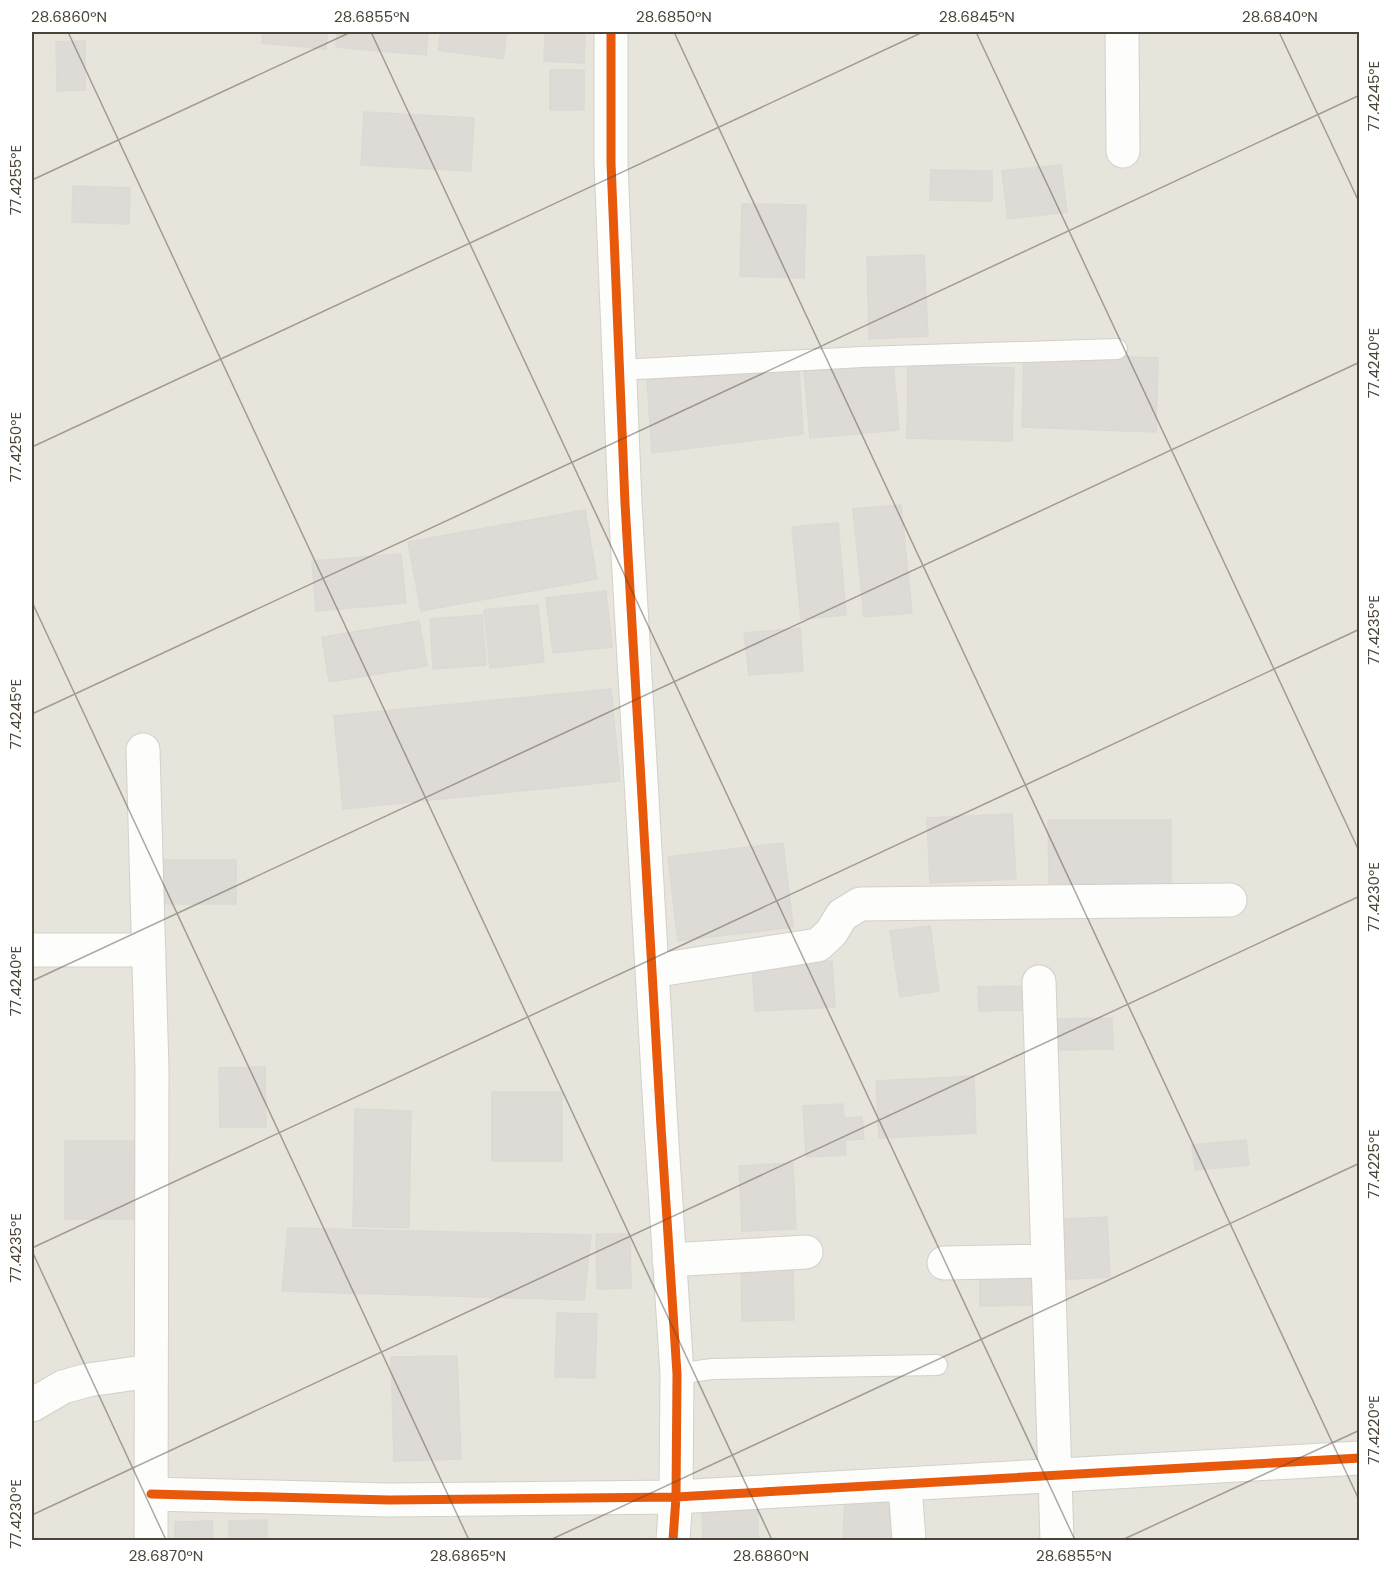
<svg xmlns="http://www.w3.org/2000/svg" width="1391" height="1572" viewBox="0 0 1391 1572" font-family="Poppins,sans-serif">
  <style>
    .residential { fill: #e7e4dc }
    .building { fill: #dedbd6; stroke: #dcd9d4; stroke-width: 1.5 }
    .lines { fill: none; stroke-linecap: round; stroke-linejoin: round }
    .lane-casing { stroke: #d2d0cb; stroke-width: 22 }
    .street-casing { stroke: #d2d0cb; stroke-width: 35 }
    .lane { stroke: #fdfdfc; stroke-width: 20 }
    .street { stroke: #fdfdfc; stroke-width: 33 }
    .cycleway-casing { stroke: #fff; stroke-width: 13 }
    .cycleway { stroke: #e8590c; stroke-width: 9 }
    .ticks { fill: none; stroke: #4b4439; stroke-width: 1.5; stroke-opacity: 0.45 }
    .neatline { fill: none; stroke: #4b4439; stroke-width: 2 }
    .ticks-label { font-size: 15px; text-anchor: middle; fill: #4b4439 }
  </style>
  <rect width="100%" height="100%" fill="#f4f2ee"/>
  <path class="residential" d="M32 32H1359V1540H32Z"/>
  <path class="building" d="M263 32H327L326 49 262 43Z
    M337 32H428L426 55 336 47Z
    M441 32H507L503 59 438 50Z
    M545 32H585L584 63 544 61Z
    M85 41V90L57 91 56 42Z
    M550 70H584V110H550Z
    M364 112 474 118 471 171 361 165Z
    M1061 165 1067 212 1008 219 1002 171Z
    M931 170 992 171V201L930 200Z
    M73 186 130 188 129 224 72 222Z
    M742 204 806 205 804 278 740 276Z
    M924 255 928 336 869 339 867 257Z
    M1024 353 1158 358 1156 432 1022 427Z
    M893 361 899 430 810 438 804 369Z
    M908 365 1014 368 1012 441 907 438Z
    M799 369 803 434 652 453 647 380Z
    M901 505 912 613 864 617 853 509Z
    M585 510 597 579 421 611 408 542Z
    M838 523 846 615 801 619 792 527Z
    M401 554 406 603 316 611 312 561Z
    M606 591 612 647 553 653 546 598Z
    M538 605 544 662 490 668 484 610Z
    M482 615 486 665 433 669 430 619Z
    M419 621 427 666 329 682 322 637Z
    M800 628 803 671 749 675 744 633Z
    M611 689 620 781 343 809 334 716Z
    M1012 814 1016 879 930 883 927 818Z
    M1048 820H1171V884L1049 883Z
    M783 843 793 927 678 941 668 857Z
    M158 860H236V904H158Z
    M930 926 939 991 900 997 890 931Z
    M832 961 835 1007 755 1011 752 965Z
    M1038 986V1010L979 1011 978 987Z
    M1112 1018 1113 1049 1056 1050 1055 1019Z
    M265 1067 266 1127H220L219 1068Z
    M974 1076 976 1133 879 1138 876 1081Z
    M492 1092H562V1161H492Z
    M843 1104 844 1118 862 1117 864 1139 845 1140 846 1155 806 1157 803 1106Z
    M355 1109 411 1111 409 1228 353 1226Z
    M1246 1140 1249 1165 1195 1170 1192 1145Z
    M65 1141H142V1219H65Z
    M793 1163 796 1229 742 1231 739 1166Z
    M1107 1217 1110 1277 1052 1280 1049 1220Z
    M288 1228 591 1235 584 1300 282 1291Z
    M596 1234H630L631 1288 597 1289Z
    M793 1257 794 1320 742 1321 741 1258Z
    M1040 1268V1305L980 1306V1269Z
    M557 1313 597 1314 595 1378 555 1377Z
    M457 1356 461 1459 394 1461 391 1357Z
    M902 1495V1540H843L845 1498Z
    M758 1502V1540H703L702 1503Z
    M267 1520V1540H229V1521Z
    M212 1521 213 1540H175V1522Z"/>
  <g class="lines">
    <g class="lane-casing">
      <path id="lane" d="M620 370 862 357 1117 349
        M677 1374 712 1369 937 1365"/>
    </g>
    <g class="street-casing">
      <path id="street" d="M611 32V163L625 503 661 1127 677 1374 676 1497 673 1540
        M1122 32 1123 151
        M143 750 152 1070 151 1540
        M32 950H149
        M652 971 818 945 831 933 842 915 860 904 1230 900
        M1039 982 1057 1540
        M669 1260 806 1252
        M944 1263 1047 1261
        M32 1405 63 1387 88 1380 151 1371
        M905 1485 909 1540
        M151 1494 389 1500 676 1497 1360 1458"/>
    </g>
    <use href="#lane" class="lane"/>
    <use href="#street" class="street"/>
    <g class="cycleway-casing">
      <path id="cycleway" d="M611 32V163L625 503 661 1127 677 1374 676 1497 673 1540
        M151 1494 389 1500 676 1497 1360 1458"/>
    </g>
    <use href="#cycleway" class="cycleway"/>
  </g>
  <path class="ticks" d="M68 32 772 1540M371 32 1075 1540M674 32 1360 1502M976 32 1360 853M1279 32 1360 204M32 180 351 32M32 447 923 32M32 602 469 1540M32 714 1360 95M32 981 1360 362M32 1248 1360 629M32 1251 166 1540M32 1515 1360 896M550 1540 1360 1163M1122 1540 1360 1430"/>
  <rect width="1391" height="1572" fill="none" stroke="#ffffff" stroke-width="66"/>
  <rect x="33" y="33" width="1325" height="1506" class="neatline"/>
  <g class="ticks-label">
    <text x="69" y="22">28.6860°N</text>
    <text x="372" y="22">28.6855°N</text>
    <text x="674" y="22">28.6850°N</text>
    <text x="977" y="22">28.6845°N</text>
    <text x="1280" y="22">28.6840°N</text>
    <text transform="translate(1374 96) rotate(-90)" y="5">77.4245°E</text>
    <text transform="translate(16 180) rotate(-90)" y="5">77.4255°E</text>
    <text transform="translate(1374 363) rotate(-90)" y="5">77.4240°E</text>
    <text transform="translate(16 447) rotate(-90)" y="5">77.4250°E</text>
    <text transform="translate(1374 630) rotate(-90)" y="5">77.4235°E</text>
    <text transform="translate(16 714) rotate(-90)" y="5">77.4245°E</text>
    <text transform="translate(1374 897) rotate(-90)" y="5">77.4230°E</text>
    <text transform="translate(16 981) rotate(-90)" y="5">77.4240°E</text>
    <text transform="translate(1374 1164) rotate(-90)" y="5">77.4225°E</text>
    <text transform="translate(16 1248) rotate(-90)" y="5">77.4235°E</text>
    <text transform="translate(1374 1430) rotate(-90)" y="5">77.4220°E</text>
    <text transform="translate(16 1514) rotate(-90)" y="5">77.4230°E</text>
    <text x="166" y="1561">28.6870°N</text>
    <text x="468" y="1561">28.6865°N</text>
    <text x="771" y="1561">28.6860°N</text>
    <text x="1074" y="1561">28.6855°N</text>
  </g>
</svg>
